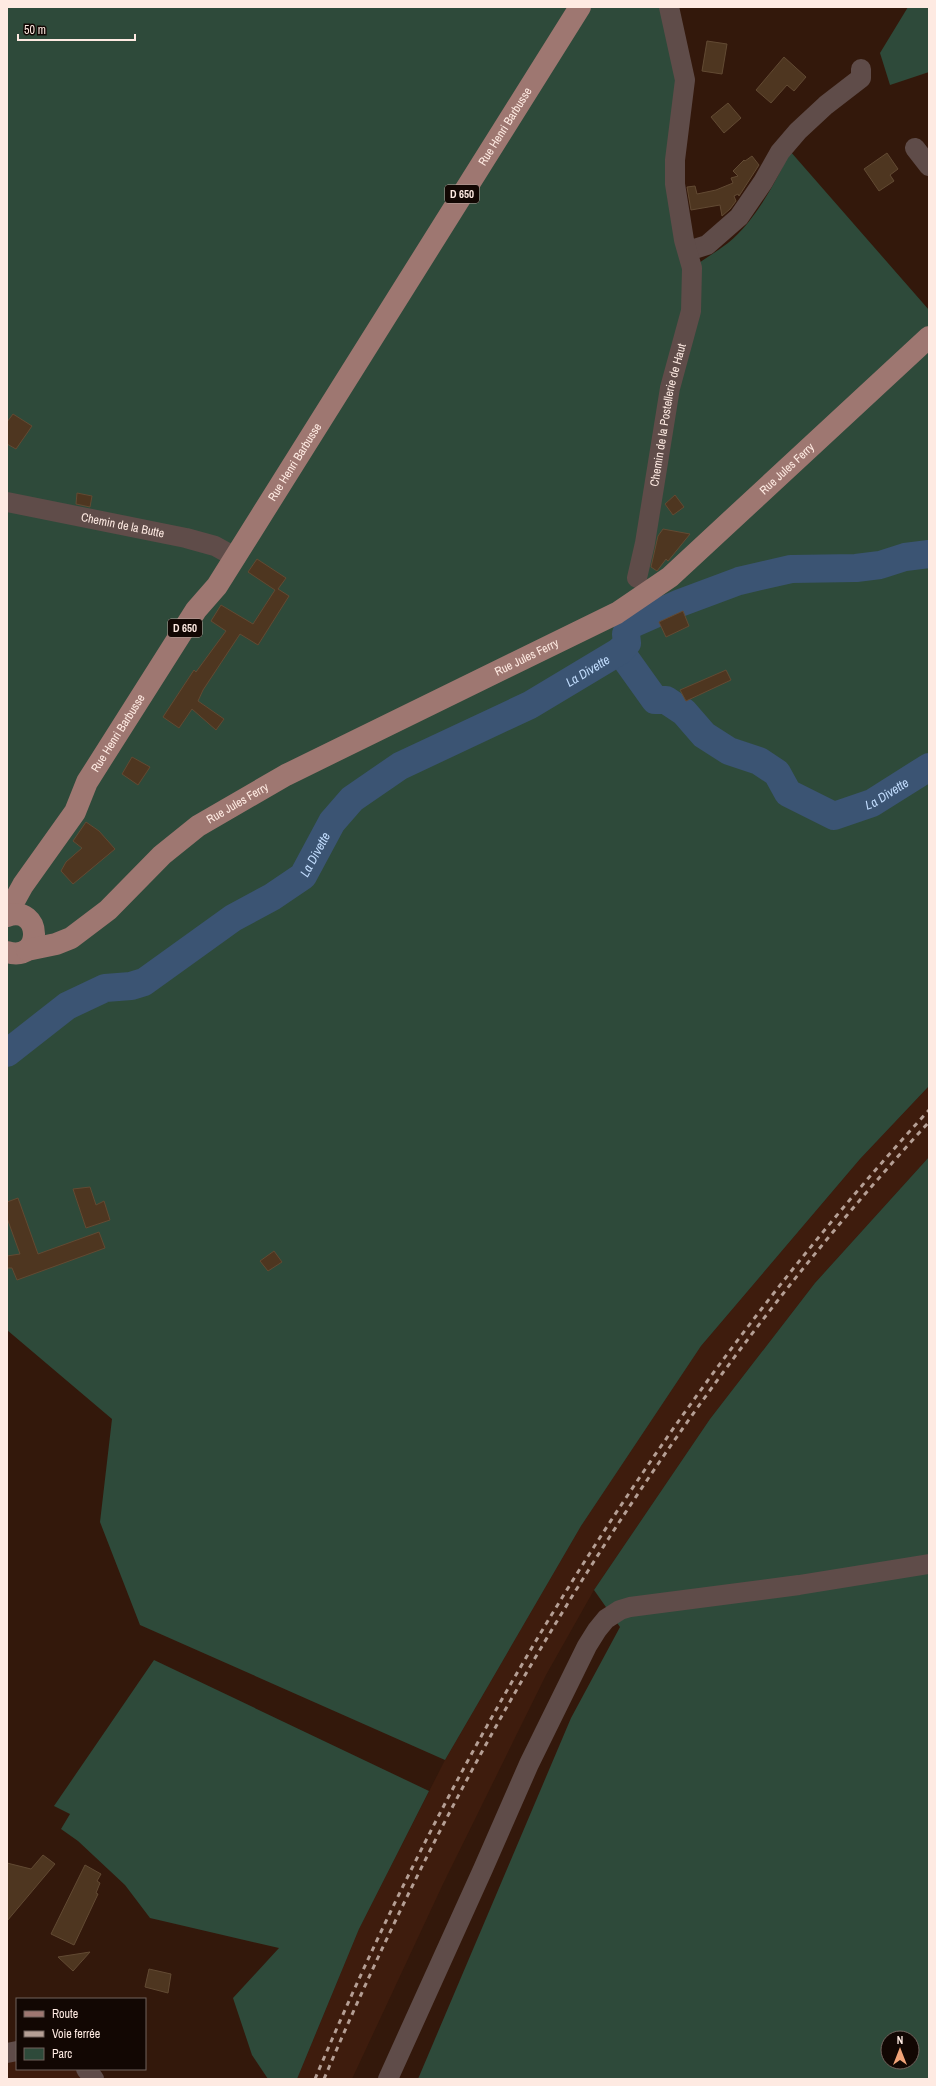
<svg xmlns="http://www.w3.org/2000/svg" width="936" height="2086" viewBox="0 0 936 2086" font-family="'Archivo Narrow',sans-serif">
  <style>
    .built { fill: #3e1c0d }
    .green { fill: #2e4a3a; fill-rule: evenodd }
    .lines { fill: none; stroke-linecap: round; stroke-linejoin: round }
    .river { stroke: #3b5473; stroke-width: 28 }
    .building { fill: #4e3620; stroke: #624a33 }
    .minor { stroke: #5f4c49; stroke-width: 20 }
    .major { stroke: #9e7771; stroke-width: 22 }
    .rail { stroke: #b59f95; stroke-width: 3; stroke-dasharray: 5 5; stroke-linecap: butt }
    .labels { text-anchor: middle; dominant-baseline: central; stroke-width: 3; stroke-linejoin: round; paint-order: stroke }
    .shield { fill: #120703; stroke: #b7a69f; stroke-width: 1 }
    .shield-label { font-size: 11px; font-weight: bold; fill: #feeae2 }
    .street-label { font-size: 12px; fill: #feeae2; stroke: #120703 }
    .water-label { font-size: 13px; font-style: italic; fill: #c1dcfd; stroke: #120703 }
  </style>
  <rect width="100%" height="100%" fill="#33180b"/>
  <path class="built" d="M929 1086V1157L815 1283 710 1419 594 1590 546 1675 443 1884 352 2079H297L359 1929 445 1760 581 1526 701 1346 860 1159Z
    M17 2044V2069H97L104 2079H7V2046Z"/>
  <path class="green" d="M7 7H669L692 268C704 259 716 252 728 243 755 221 776 182 790 151L929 310V1086L860 1159 701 1346 581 1526 445 1760 140 1625 100 1522 112 1419 7 1330Z
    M908 7H929V72L890 85 880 53Z
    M929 1157V2079H418L571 1718 620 1627 594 1590 710 1419 815 1283ZM888 2038H912V2062H888Z
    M154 1660 429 1791 359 1929 297 2079H268L252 2055 233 1998 279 1948 150 1918 125 1885 78 1841 61 1829 70 1814 54 1806Z"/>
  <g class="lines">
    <g class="river">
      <path id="s1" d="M620 651 655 700H666L684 712 704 735 729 751 759 761 777 773 788 793 834 816 872 803 929 767"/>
      <path id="s2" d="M7 1053 67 1006 105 988 131 986 144 982 233 918 272 897 303 876 332 822 352 799 400 766 530 705 620 651 627 643 626 634 630 625 680 603 739 581 791 569 856 568 880 565 905 557 929 554"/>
    </g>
  </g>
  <path class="building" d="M707 41 727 44 722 74 702 71Z
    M784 57 806 77 794 91 787 85 771 103 756 90Z
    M728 103 741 118 724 133 711 117Z
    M887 153 898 169 890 175 894 181 879 191 864 169Z
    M752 156 759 165 739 196 738 194 734 196 736 201 730 209 722 216 720 205 691 210 687 187 695 186 697 194 716 190 733 183 731 178 738 176 733 171 744 160 745 161Z
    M13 414 32 426 16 449 7 444V422Z
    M77 493 92 496 90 507 76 504Z
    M675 495 684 507 673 515 665 504Z
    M663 529 690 534 668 561 666 559 657 571 651 567 658 536Z
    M257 559 286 578 278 589 289 596 258 645 240 634 203 690 198 701 224 719 216 730 192 709 179 728 163 717 194 670 196 672 226 631 211 621 221 605 253 624 275 590 248 572Z
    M683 611 689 626 666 637 659 622Z
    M726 670 731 680 686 701 680 690Z
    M132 757 150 767 138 785 122 774Z
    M86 822 99 831 115 849 73 884 61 871 66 862 82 848 73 841Z
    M90 1187 96 1205 104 1201 110 1220 86 1228 73 1189Z
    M18 1198 38 1254 99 1232 105 1248 17 1280 12 1268H7V1256L20 1254 7 1218V1202Z
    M274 1251 282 1262 268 1271 260 1261Z
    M43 1855 55 1864 7 1921V1863L31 1869Z
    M85 1865 101 1874 97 1881 100 1883 96 1893 98 1894 74 1945 51 1934Z
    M90 1952 73 1971 58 1957Z
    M149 1969 171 1974 168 1993 145 1987Z"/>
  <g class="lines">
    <g class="minor">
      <path d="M915 148 929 166"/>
      <path d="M688 251 707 245 739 217 763 182 780 152 798 131 826 105 861 78V69"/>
      <path id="s3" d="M7 502 186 538 215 546 235 557"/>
      <path id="s4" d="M637 578 645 543 670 388 691 311 692 268 684 240 675 184V160L685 80 669 7"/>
      <path d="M7 2053 17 2051"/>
      <path d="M86 2069 94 2079"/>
      <path d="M388 2079 483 1869 529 1764 587 1646 597 1630 606 1619 620 1610 630 1607 799 1585 929 1564"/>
    </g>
    <g class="major">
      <path id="s5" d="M7 914 23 885 75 812 87 782 196 610 217 586 580 7"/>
      <path d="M7 916C42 904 44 963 7 952"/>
      <path id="s6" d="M27 950 56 944 71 938 108 910 162 855 198 826 286 775 617 613 670 577 929 337"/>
    </g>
    <path class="rail" d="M315 2079C465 1724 668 1395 929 1110
      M324 2079C472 1730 672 1402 929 1122"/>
  </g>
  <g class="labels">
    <g class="shield">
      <rect x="445" y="185" width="34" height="18" rx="3"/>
      <rect x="168" y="619" width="34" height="18" rx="3"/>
    </g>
    <g class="shield-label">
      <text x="462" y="194">D 650</text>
      <text x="185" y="628">D 650</text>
    </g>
    <g class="street-label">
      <text stroke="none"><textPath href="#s5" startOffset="933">Rue Henri Barbusse</textPath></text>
      <text stroke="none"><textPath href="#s4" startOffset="166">Chemin de la Postellerie de Haut</textPath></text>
      <text stroke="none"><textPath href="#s5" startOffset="537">Rue Henri Barbusse</textPath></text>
      <text stroke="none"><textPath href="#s6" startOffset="909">Rue Jules Ferry</textPath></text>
      <text stroke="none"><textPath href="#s3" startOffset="118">Chemin de la Butte</textPath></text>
      <text stroke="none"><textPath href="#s6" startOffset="585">Rue Jules Ferry</textPath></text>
      <text stroke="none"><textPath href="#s5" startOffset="213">Rue Henri Barbusse</textPath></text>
      <text stroke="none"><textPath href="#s6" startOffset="261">Rue Jules Ferry</textPath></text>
    </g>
    <g class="water-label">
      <text stroke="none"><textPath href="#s2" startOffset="710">La Divette</textPath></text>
      <text stroke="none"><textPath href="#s1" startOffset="338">La Divette</textPath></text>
      <text stroke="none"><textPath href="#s2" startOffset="374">La Divette</textPath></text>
    </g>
  </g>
  <rect width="936" height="2086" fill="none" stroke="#feeae2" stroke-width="16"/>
  <rect x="16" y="1998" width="130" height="72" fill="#120703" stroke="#70625c"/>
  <rect x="24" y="2011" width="20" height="6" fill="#9e7771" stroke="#70625c"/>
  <text x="52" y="2018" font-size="12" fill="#feeae2">Route</text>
  <rect x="24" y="2031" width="20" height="6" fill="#b59f95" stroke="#70625c"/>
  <text x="52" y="2038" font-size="12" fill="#feeae2">Voie ferrée</text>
  <rect x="24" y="2048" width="20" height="12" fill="#2e4a3a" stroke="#70625c"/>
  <text x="52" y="2058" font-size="12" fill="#feeae2">Parc</text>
  <g transform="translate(900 2050)"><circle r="19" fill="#120703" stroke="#70625c"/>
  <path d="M0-3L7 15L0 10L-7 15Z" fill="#f0a378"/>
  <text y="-6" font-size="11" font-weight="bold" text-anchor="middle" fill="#feeae2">N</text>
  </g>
  <path d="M18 34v6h117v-6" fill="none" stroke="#feeae2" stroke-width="2"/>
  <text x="24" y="34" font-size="12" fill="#feeae2" stroke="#120703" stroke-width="3" paint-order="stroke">50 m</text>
</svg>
